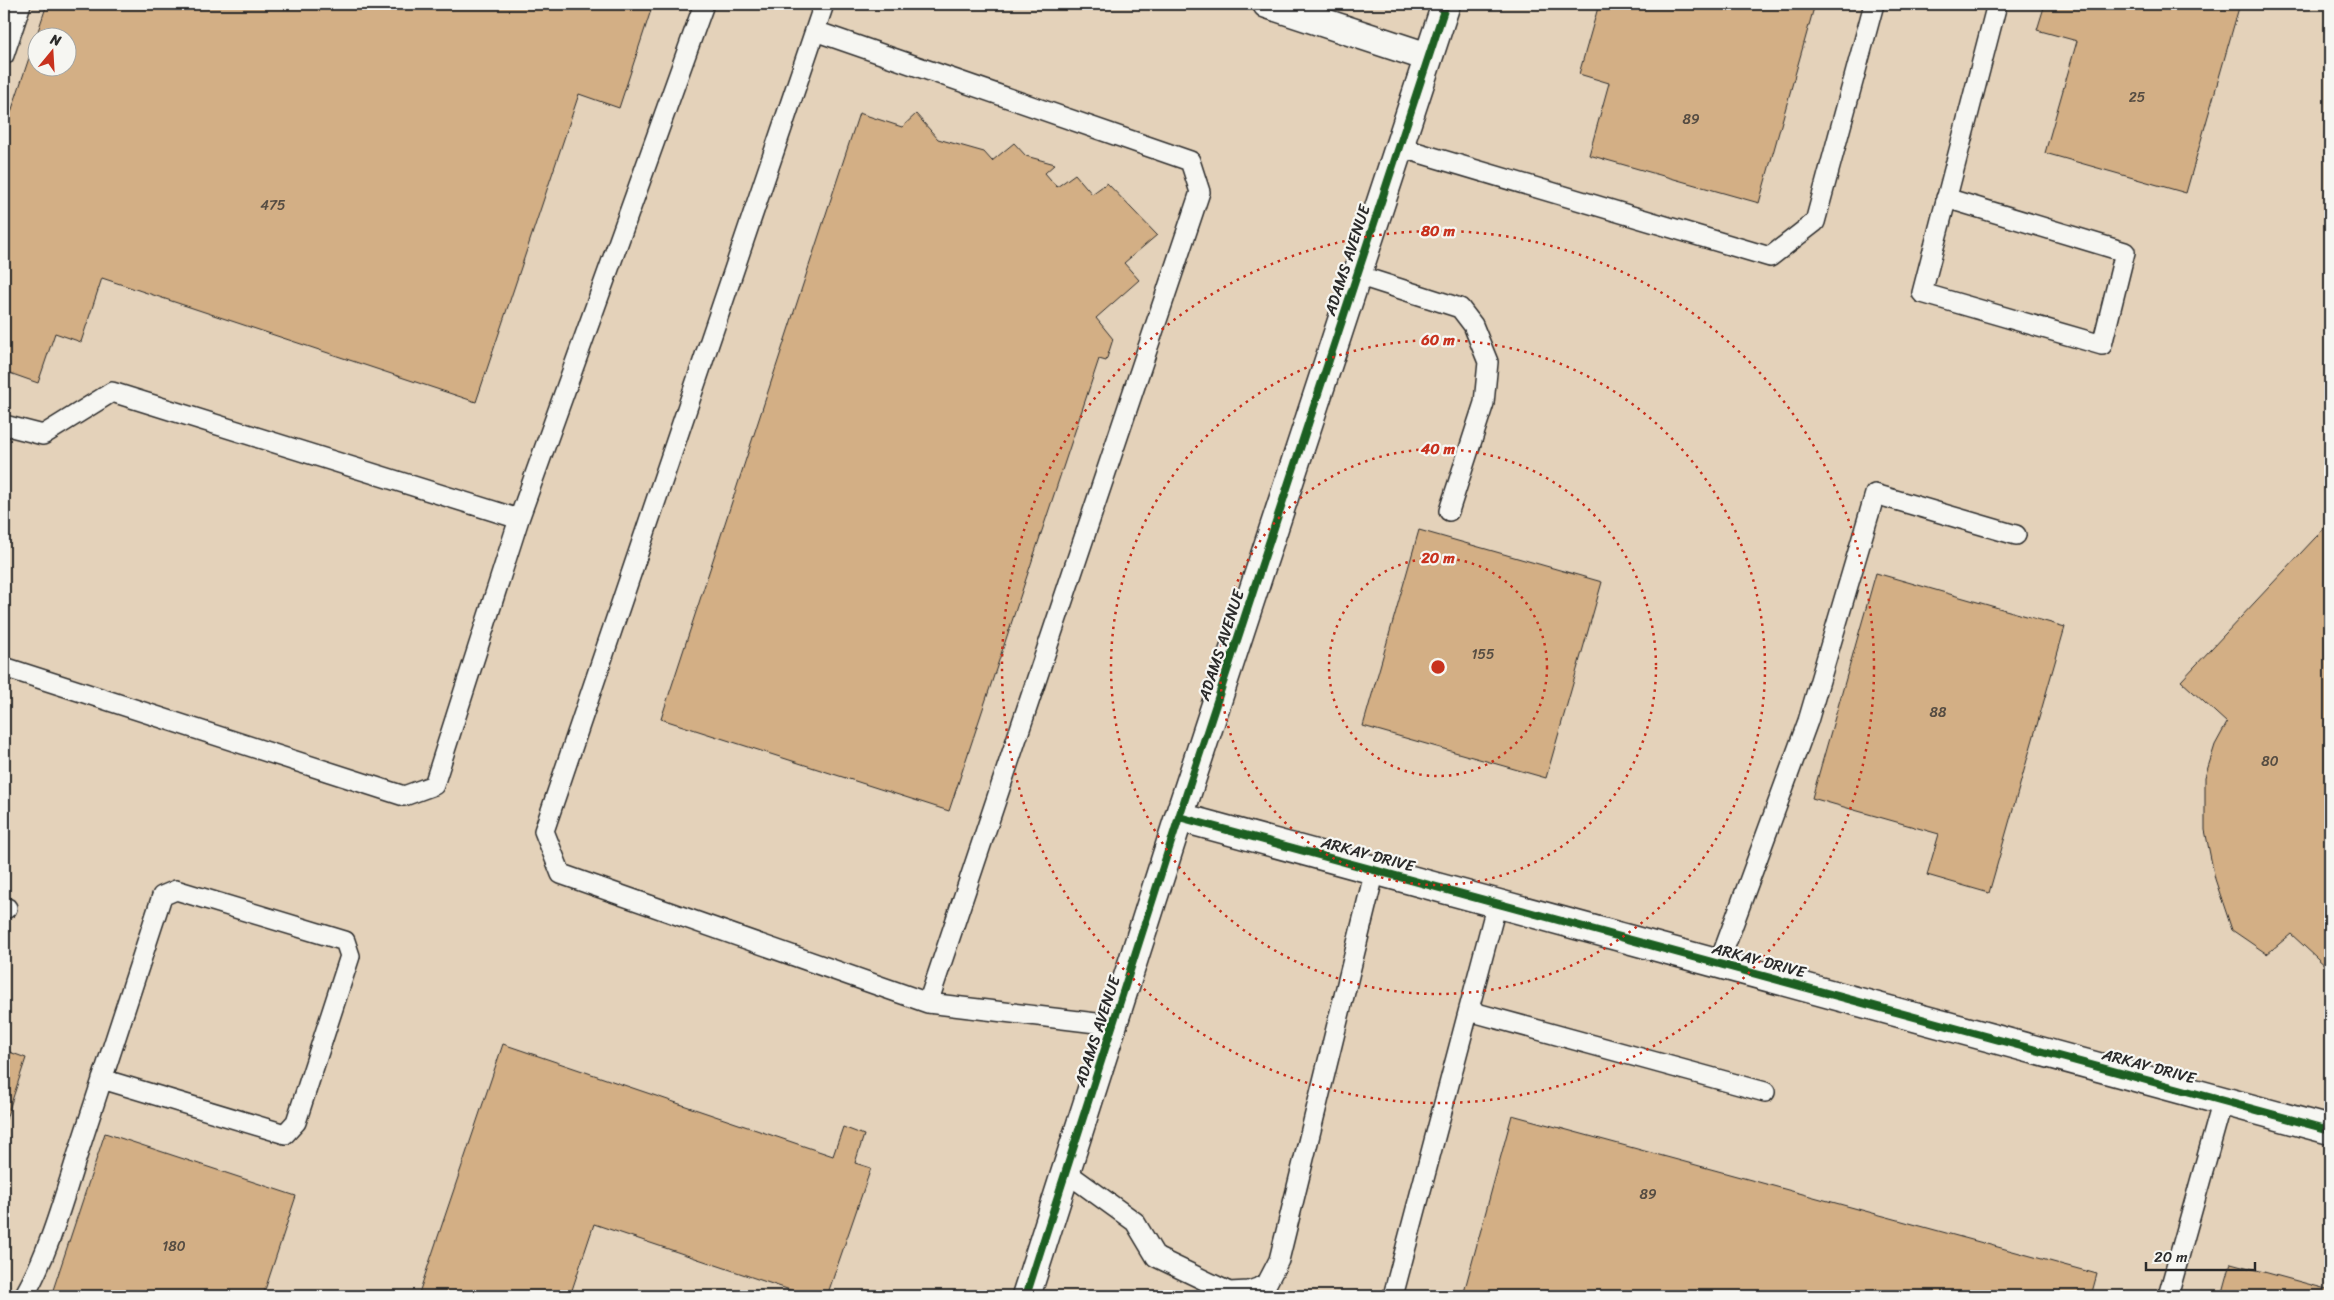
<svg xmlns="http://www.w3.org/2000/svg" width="2334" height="1300" viewBox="0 0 2334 1300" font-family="Sriracha,sans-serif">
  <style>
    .built { fill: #e4d2ba; fill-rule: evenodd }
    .building { fill: #d3af85; stroke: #2b2b2b; fill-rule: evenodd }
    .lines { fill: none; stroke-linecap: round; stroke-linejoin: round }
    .service-casing { stroke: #2b2b2b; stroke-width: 22 }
    .tertiary-casing { stroke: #2b2b2b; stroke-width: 31 }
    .service { stroke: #f6f6f2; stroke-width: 19 }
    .tertiary { stroke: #f6f6f2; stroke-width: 28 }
    .cycleway-casing { stroke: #f6f6f2; stroke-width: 11 }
    .cycleway { stroke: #1b5e20; stroke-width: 8 }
    .ring { fill: none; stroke: #c8321e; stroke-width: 2.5; stroke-dasharray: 2.5 5 }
    .labels { text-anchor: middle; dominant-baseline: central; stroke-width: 4.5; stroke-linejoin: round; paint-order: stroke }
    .number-label { font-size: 14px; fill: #554c42 }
    .street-label { font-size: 16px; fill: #2b2b2b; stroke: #f6f6f2 }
    .centre { fill: #c8321e; stroke: #f6f6f2; stroke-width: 2.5 }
    .ring-label { font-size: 15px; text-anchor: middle; font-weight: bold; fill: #c8321e; stroke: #f6f6f2; stroke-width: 4.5; stroke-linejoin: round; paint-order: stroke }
  </style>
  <rect width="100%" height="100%" fill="#ece1d1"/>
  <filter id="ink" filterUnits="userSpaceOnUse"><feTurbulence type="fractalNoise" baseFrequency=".02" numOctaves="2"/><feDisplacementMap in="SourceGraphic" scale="10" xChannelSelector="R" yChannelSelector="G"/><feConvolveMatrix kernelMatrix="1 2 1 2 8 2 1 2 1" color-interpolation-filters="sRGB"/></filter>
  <g filter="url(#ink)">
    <path class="built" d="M4 4H2330V1296H4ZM38 38H68V68H38Z"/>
    <path class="building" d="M47 4H653L619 108 579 94 476 402 102 278 81 342 55 333 38 383 4 371V133ZM38 38H68V68H38Z
      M1599 4H1815L1759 203 1589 155 1609 83 1579 74Z
      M2045 4H2240L2186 193 2045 153 2077 41 2037 30Z
      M859 113 902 127 916 114 938 139 984 152 992 161 1014 143 1026 156 1055 164 1045 173 1057 187 1075 174 1092 194 1107 183 1157 235 1124 263 1139 280 1096 318 1113 339 1106 361 1099 359 949 811 661 719Z
      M2330 522V970L2291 934 2267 954 2232 930 2215 879 2205 830V777L2215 745 2227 723 2181 681Z
      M1419 530 1602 582 1546 778 1363 726Z
      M1876 573 2065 627 1989 893 1927 875 1939 834 1812 798Z
      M503 1044 833 1156 843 1127 864 1135 855 1163 871 1168 827 1296H808L594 1224 570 1296H418Z
      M4 1050 26 1058 4 1125Z
      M1512 1115 2097 1274 2091 1296H1463Z
      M105 1133 296 1196 263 1296H51Z
      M2231 1263 2330 1290V1296H2222Z"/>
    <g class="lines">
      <g class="service-casing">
        <path id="service" d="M824 4 544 831 561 874 928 1003 1113 1025
          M815 31 1190 161 1200 192 928 1003
          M4 55 21 4
          M1399 147 1770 257 1815 222 1874 4
          M1946 198 2125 252 2102 345 1922 293 1997 4
          M1357 275 1460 308 1473 325 1488 362 1484 403 1449 511
          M4 425 43 435 112 392 519 519 704 4
          M4 667 404 796 434 785 519 519
          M4 907 7 908
          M1719 963 1808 721 1875 494 2016 535
          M1469 1011 1765 1092
          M1066 1172 1135 1222 1156 1257 1229 1292 1249 1291 1266 1285 1279 1260 1375 870
          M24 1296C51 1249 65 1192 82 1141 109 1059 135 978 162 896L176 890 345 941 350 956 296 1122 285 1134 102 1079
          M1393 1296 1497 903
          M2168 1296 2223 1100"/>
      </g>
      <g class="tertiary-casing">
        <path id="tertiary" d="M1267 4 1428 57
          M1179 817 2330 1130
          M1026 1296 1179 817 1446 4"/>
      </g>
      <use href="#service" class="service"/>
      <use href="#tertiary" class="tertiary"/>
      <g class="cycleway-casing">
        <path id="cycleway" d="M1179 817 2330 1130
          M1026 1296 1179 817 1446 4"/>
      </g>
      <use href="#cycleway" class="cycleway"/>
    </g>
  </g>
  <g class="ring">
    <circle cx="1438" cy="667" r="109"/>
    <circle cx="1438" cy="667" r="218"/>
    <circle cx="1438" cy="667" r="327"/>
    <circle cx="1438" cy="667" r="436"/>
  </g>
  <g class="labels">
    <g class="number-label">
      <text x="2137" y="97">25</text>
      <text x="1691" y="119">89</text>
      <text x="273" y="205">475</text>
      <text x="1483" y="654">155</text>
      <text x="1938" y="712">88</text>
      <text x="2270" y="761">80</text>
      <text x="1648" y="1194">89</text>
      <text x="174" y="1246">180</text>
    </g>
    <g class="street-label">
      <text transform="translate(1347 260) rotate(-72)">ADAMS AVENUE</text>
      <text transform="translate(1221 645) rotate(-72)">ADAMS AVENUE</text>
      <text transform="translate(1368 854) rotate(15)">ARKAY DRIVE</text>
      <text transform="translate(1759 960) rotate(15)">ARKAY DRIVE</text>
      <text transform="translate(1097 1031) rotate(-72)">ADAMS AVENUE</text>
      <text transform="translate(2149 1066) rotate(15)">ARKAY DRIVE</text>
    </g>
  </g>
  <circle cx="1438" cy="667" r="8" class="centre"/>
  <g class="ring-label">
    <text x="1438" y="236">80 m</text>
    <text x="1438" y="345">60 m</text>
    <text x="1438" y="454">40 m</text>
    <text x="1438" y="563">20 m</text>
  </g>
  <rect width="2334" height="1300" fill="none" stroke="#f6f6f2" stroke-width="20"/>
  <rect x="10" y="10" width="2314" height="1280" fill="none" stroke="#2b2b2b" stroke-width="2" filter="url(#ink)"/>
  <g transform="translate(52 52) rotate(18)"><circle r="24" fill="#f6f6f2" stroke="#a5a5a2"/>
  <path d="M0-4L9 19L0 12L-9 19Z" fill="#c8321e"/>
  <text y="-8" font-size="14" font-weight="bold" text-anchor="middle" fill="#2b2b2b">N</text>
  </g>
  <path d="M2146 1262v8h109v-8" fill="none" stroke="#2b2b2b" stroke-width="2.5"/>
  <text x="2154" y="1262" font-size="15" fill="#2b2b2b" stroke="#f6f6f2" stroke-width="4" paint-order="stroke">20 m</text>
</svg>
